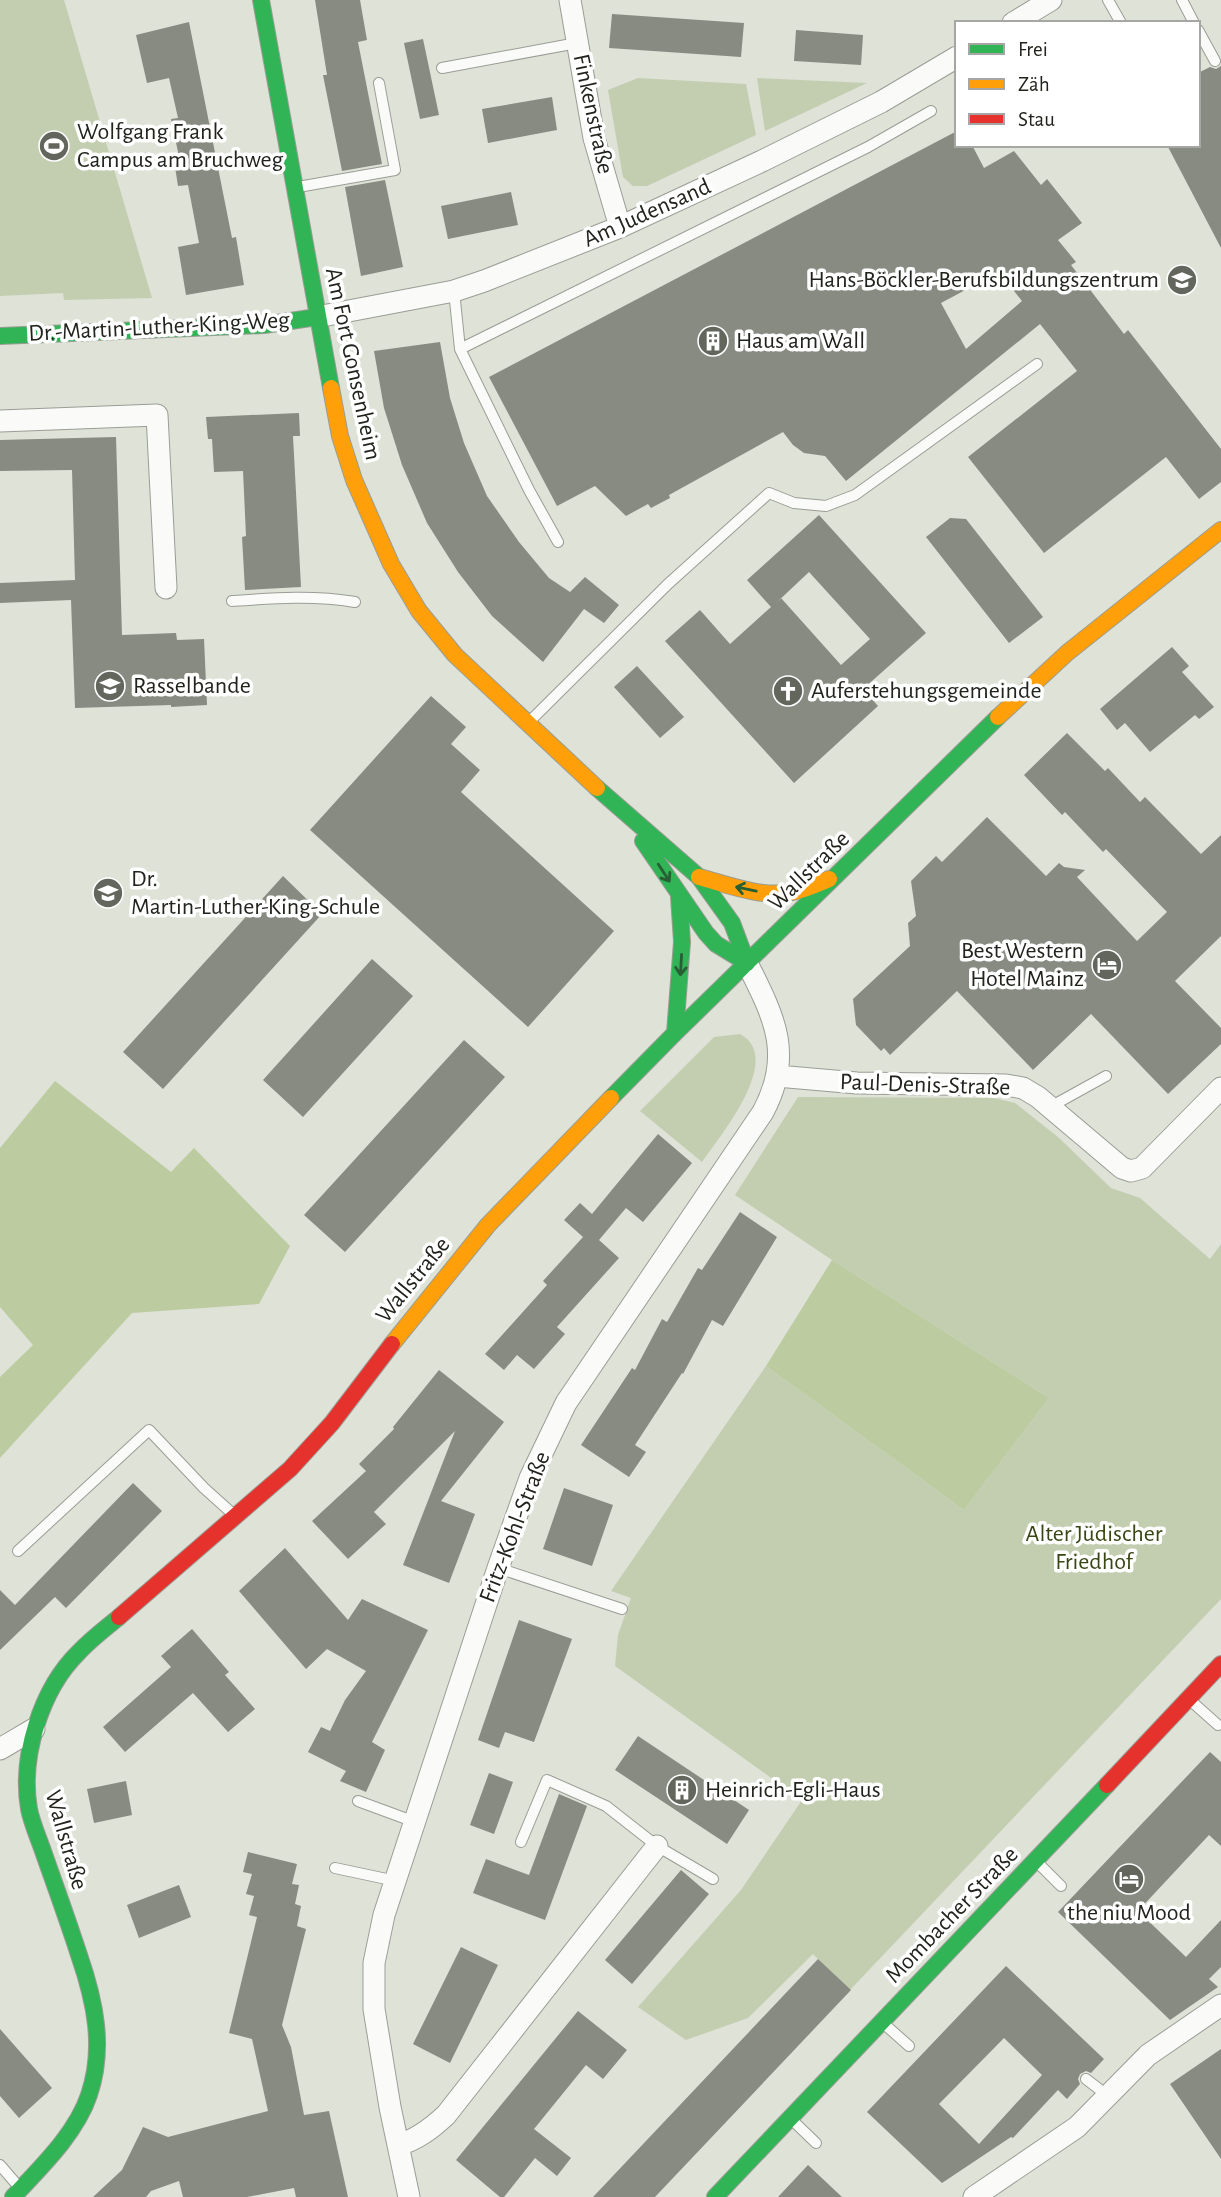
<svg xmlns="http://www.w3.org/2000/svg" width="1221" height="2197" viewBox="0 0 1221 2197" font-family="'Alegreya Sans',sans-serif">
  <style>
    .green { fill: #c3ceb1 }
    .forest { fill: #bccba0 }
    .building { fill: #888b82; fill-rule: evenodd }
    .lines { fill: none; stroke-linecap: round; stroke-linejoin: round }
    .lane-casing { stroke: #9a9d95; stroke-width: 12 }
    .street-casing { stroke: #9a9d95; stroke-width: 23 }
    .fast-casing { stroke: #9a9d95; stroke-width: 18 }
    .slow-casing { stroke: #9a9d95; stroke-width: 18 }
    .jam-casing { stroke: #9a9d95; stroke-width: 18 }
    .lane { stroke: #fafbf9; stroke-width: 10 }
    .street { stroke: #fafbf9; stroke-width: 21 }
    .fast { stroke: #30b455; stroke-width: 16 }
    .slow { stroke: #ff9f0a; stroke-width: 16 }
    .jam { stroke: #e5322d; stroke-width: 16 }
    .oneway { stroke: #275e33 }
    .labels { text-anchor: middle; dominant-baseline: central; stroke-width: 7; stroke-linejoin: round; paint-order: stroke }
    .street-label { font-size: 24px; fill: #21241c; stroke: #fff }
    .poi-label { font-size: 24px; fill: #21241c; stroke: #fff; text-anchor: start }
    .park-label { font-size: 24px; fill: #374613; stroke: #fff }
  </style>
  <rect width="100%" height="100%" fill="#dee2d7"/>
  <path class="green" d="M0 0H64L152 298 64 300 63 293 0 296Z
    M638 78 746 84 756 135 647 186H633L623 177 608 90Z
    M757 78 867 83 765 131Z
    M740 1034C785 1058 720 1136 702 1162L640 1111 714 1037Z
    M798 1097 994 1098 1015 1103 1058 1137 1111 1188 1140 1198 1210 1259 1221 1244V1599L849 1991 813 1954 748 2018 686 2040 638 2007 741 1890 802 1800 615 1666 618 1635 631 1598 611 1591 766 1366 964 1510 1049 1398 832 1260 735 1195Z"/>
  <path class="forest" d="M55 1081 171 1172 194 1148 290 1246 259 1304 132 1313 0 1458V1377L33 1345 0 1307V1148Z
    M832 1260 1049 1398 964 1510 766 1366Z"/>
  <path class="building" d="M315 0H360L367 40 358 42 382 164 342 171 323 75H327Z
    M612 14 744 23 741 57 609 48Z
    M189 22 232 238 236 237 244 285 186 295 178 247 199 243 188 185 178 186 175 167 181 166 171 119 178 118 169 78 147 83 136 35Z
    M796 30 863 35 861 65 794 61Z
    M423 39 439 115 420 119 404 43Z
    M1221 66V248L1167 145H1198V73L1210 67 1216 69Z
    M552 97 557 130 488 143 482 109Z
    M957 131V145H972L984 168 1014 151 1041 185 1047 179 1082 223 1058 240 1076 262 1071 265 1124 334 1128 330 1221 449V482L1199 499 1166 457 1044 553 968 457 1077 371 1040 324 846 481 825 456 804 453 793 445 783 432 669 495 670 498 651 508 648 504 626 516 595 486 557 506 489 377ZM999 272 1022 301 966 349 941 303Z
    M385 180 403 267 361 276 345 187Z
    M511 192 518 225 448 239 441 206Z
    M440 342 450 398 464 443 487 496 519 542 549 578 570 592 585 577 619 605 604 623 584 609 543 662 492 616 458 572 427 523 402 465 384 408 374 351Z
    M299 413 300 436H293L301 587 245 590 242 537 246 536 243 471 214 472 212 439H208L206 417Z
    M116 437 122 635 176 633 177 640 204 639 207 705 171 707V705L75 708 71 600 0 603V583L75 580 72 470 0 471V440Z
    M819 515 926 633 863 689 878 706 794 783 665 641 700 610 730 644 771 607 747 580ZM809 572 870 639 841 665 781 598 775 604Z
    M950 518 966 519 1043 617 1009 643 926 537Z
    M1172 647 1189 666 1182 672 1214 707 1199 719 1195 715 1150 752 1125 723 1117 730 1100 709Z
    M637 666 684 717 660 738 614 687Z
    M431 696 466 727 451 744 480 770 461 792 614 931 528 1027 310 830Z
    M1067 733 1105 771 1108 768 1140 802 1145 797 1201 854 1221 835V936L1175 981 1221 1028V1044L1168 1094 1091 1014 1033 1070 957 991 890 1055 884 1048 881 1051 856 1025 853 999 910 946 908 923 916 916 911 881 936 856 942 862 987 817 1046 876 1059 863 1064 867 1085 870 1077 877 1137 941 1167 912 1106 849 1103 852 1065 812 1062 815 1024 775Z
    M283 876 322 914 163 1089 123 1052Z
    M372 959 413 996 303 1117 263 1080Z
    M464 1040 505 1077 345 1252 304 1215Z
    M658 1134 692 1163 643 1222 626 1208 599 1240 619 1258 557 1327 565 1334 534 1369 517 1355 504 1370 485 1354 547 1285 543 1281 583 1237 564 1220 580 1203 592 1214Z
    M740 1212 777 1237 723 1326 712 1320 683 1374 682 1373 635 1445 646 1452 629 1477 581 1445 632 1368 635 1370 662 1319 667 1322 698 1268 702 1270Z
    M439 1370 504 1422 441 1501 475 1514 449 1583 403 1565 455 1431 374 1512 386 1524 348 1559 312 1521 366 1471 359 1464 394 1429 393 1427Z
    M133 1483 162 1511 66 1608 55 1597 0 1650V1590L15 1605Z
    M564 1488 613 1505 592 1566 543 1549Z
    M285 1548 348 1620 362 1599 428 1630 372 1742 385 1750 366 1792 340 1781 346 1771 308 1752 321 1727 330 1731 345 1700 366 1671 327 1649 306 1669 239 1591Z
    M519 1620 572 1639 534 1742 505 1732 499 1748 478 1740Z
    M192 1629 229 1672 225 1675 255 1709 228 1732 193 1693 125 1752 103 1727 171 1667 161 1656Z
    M638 1736 749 1810 727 1844 615 1770Z
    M1210 1752 1221 1762V1846L1209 1835 1138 1911 1186 1957 1221 1920V1967L1209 1979 1218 1987 1170 2020 1058 1912Z
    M489 1773 513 1782 494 1834 470 1825Z
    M126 1781 132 1815 94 1823 87 1789Z
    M559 1794 587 1806 545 1920 473 1893 486 1859 529 1875Z
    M248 1852 297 1864 292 1884 299 1885 295 1904 301 1906 297 1926 306 1929 282 2025 291 2047 304 2115 329 2111 348 2197H296L294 2188 247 2197H183L179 2181 151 2191 146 2197H93L122 2170 143 2127 168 2137 268 2111 252 2039 229 2033 257 1917 249 1915 254 1896 246 1894 252 1874 243 1872Z
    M681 1870 709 1894 632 1984 605 1960Z
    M179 1885 191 1917 139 1938 127 1905Z
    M461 1947 498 1965 450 2063 413 2044Z
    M818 1959 851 1990 655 2197H593Z
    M1006 1966 1104 2059 1091 2073 1086 2071 1080 2074 1078 2079 1080 2084 1067 2099 1058 2090 1013 2138 1011 2137 942 2183 867 2112ZM1004 2038 1042 2075 979 2144 939 2104Z
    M578 2011 627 2050 603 2079 586 2065 534 2129 571 2158 557 2176 535 2158 504 2197H500L456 2160Z
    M0 2029 52 2088 19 2118 0 2096Z
    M1221 2049V2159L1170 2084Z
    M808 2165 842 2197H778Z"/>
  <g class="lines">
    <g class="lane-casing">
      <path id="lane" d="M1108 0 1121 23
        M1182 0 1194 23
        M1198 30 1215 61
        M442 68 577 43
        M298 187 395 170 379 83
        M454 291 460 349 529 490 558 542
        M460 349 868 147 931 111
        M232 601C274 598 314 595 355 602
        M528 723 668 584 769 493 794 503 826 506 855 495 1037 364
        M1050 1107 1106 1076
        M18 1551 149 1430 204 1488 234 1515
        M498 1568 622 1609
        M1191 1701 1218 1725
        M358 1801 415 1822
        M521 1842 547 1780 606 1806 657 1846 713 1879
        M1036 1861 1061 1886
        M335 1868 396 1881
        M882 2022 909 2046
        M1086 2079 1108 2096
        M790 2118 816 2143
        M0 2165 19 2187"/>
    </g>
    <g class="street-casing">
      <path id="street" d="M570 0 594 138 620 227
        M1013 23 1051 0
        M317 317 454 291 484 281 620 227 762 161 881 102 957 57
        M0 421 157 415 166 588
        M777 1076 857 1083 1006 1085 1023 1088 1038 1097 1122 1168 1131 1171 1142 1168 1221 1088
        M0 1749 34 1729
        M398 2145C417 2140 432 2128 446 2115L657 1846
        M409 2197 390 2107 374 2009V1963L384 1915 498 1568 530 1478 566 1403 763 1112C794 1054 774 1017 747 963
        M974 2197 1077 2127 1148 2055 1221 2005"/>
    </g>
    <g class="fast-casing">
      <path id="fast" d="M261 0 331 388
        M0 336 264 325 317 317
        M597 788 699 877 732 923 747 963
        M643 841 706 933 716 944 747 963
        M675 1033 682 942 679 897
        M611 1098 675 1033 998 717
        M13 2197C40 2168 76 2134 89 2095 105 2048 95 2001 79 1955 68 1921 56 1888 44 1854 39 1839 32 1824 29 1809 20 1757 41 1689 79 1652 91 1639 106 1628 119 1617
        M715 2197 1107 1785"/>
    </g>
    <g class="slow-casing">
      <path id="slow" d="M331 388 340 436 354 480 391 564 419 611 455 655 597 788
        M998 717 1067 653 1221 530
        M699 877C729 885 761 898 792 892 805 890 817 884 829 879
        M392 1344 488 1225 611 1098"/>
    </g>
    <g class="jam-casing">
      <path id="jam" d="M119 1617 290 1469 332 1423 392 1344
        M1107 1785 1221 1664"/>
    </g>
    <use href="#lane" class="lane"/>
    <use href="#street" class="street"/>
    <use href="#fast" class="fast"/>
    <use href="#slow" class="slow"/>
    <use href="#jam" class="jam"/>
  </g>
  <defs><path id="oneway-shaft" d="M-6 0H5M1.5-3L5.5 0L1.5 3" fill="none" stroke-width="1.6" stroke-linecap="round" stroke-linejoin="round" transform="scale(1.75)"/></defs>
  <g class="oneway">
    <use href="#oneway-shaft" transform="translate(664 873) rotate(57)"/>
    <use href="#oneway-shaft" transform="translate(746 889) rotate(-168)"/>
    <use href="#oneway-shaft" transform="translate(681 965) rotate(93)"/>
  </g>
  <defs>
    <g id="stadium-disc" transform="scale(1.575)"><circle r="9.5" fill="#63665d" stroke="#fff"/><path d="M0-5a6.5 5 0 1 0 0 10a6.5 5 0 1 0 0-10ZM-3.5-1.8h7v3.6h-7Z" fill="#fff"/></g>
    <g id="school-disc" transform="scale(1.575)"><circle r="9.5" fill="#63665d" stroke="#fff"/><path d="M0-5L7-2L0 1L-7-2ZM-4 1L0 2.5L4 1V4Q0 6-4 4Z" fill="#fff"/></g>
    <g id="building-disc" transform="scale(1.575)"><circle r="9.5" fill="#63665d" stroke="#fff"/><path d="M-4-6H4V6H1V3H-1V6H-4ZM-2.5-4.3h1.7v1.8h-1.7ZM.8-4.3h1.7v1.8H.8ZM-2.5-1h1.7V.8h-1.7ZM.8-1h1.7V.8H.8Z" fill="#fff"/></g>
    <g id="church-disc" transform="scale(1.575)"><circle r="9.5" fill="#63665d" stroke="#fff"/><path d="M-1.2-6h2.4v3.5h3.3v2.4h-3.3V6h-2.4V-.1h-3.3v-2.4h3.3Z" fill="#fff"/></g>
    <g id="hotel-disc" transform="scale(1.575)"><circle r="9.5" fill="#63665d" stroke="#fff"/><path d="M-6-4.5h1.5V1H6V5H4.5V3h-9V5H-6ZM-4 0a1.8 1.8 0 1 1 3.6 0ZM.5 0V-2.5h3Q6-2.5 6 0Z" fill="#fff"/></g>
  </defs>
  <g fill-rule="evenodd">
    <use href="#stadium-disc" x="54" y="146"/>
    <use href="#school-disc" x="1182" y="280"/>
    <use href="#building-disc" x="713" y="341"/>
    <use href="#school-disc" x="110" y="686"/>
    <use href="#church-disc" x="788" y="691"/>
    <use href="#school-disc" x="108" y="893"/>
    <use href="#hotel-disc" x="1107" y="965"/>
    <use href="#building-disc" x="682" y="1790"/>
    <use href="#hotel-disc" x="1129" y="1879"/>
  </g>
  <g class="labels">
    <g class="street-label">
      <text transform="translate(593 114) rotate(78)">Finkenstraße</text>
      <text transform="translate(647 213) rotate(-24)">Am Judensand</text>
      <text transform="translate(159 327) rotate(-3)">Dr.-Martin-Luther-King-Weg</text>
      <text transform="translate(353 364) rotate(78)">Am Fort Gonsenheim</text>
      <text transform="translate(809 871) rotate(-44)">Wallstraße</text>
      <text transform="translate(925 1085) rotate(2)">Paul-Denis-Straße</text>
      <text transform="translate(413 1280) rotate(-51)">Wallstraße</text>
      <text transform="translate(515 1527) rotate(-69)">Fritz-Kohl-Straße</text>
      <text transform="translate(66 1840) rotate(74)">Wallstraße</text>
      <text transform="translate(952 1915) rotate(-46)">Mombacher Straße</text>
    </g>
    <g class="poi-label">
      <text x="77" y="132">Wolfgang Frank<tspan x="77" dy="28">Campus am Bruchweg</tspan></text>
      <text x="1159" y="280" text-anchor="end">Hans-Böckler-Berufsbildungszentrum</text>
      <text x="736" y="341">Haus am Wall</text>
      <text x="133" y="686">Rasselbande</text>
      <text x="811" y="691">Auferstehungsgemeinde</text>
      <text x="131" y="879">Dr.<tspan x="131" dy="28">Martin-Luther-King-Schule</tspan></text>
      <text x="1084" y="951" text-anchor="end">Best Western<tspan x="1084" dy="28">Hotel Mainz</tspan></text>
      <text x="705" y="1790">Heinrich-Egli-Haus</text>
      <text x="1129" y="1913" text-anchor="middle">the niu Mood</text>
    </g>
    <g class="park-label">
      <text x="1094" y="1534">Alter Jüdischer<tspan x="1094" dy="28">Friedhof</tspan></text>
    </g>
  </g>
  <rect x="955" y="21" width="245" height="126" fill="#ffffff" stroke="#a6a7a4" stroke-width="2"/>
  <rect x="969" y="44" width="35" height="10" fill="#30b455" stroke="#a6a7a4" stroke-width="2"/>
  <text x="1018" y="56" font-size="21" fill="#21241c">Frei</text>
  <rect x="969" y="79" width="35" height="10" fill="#ff9f0a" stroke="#a6a7a4" stroke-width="2"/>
  <text x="1018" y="91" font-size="21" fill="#21241c">Zäh</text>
  <rect x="969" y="114" width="35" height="10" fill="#e5322d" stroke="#a6a7a4" stroke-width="2"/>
  <text x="1018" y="126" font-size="21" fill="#21241c">Stau</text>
</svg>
